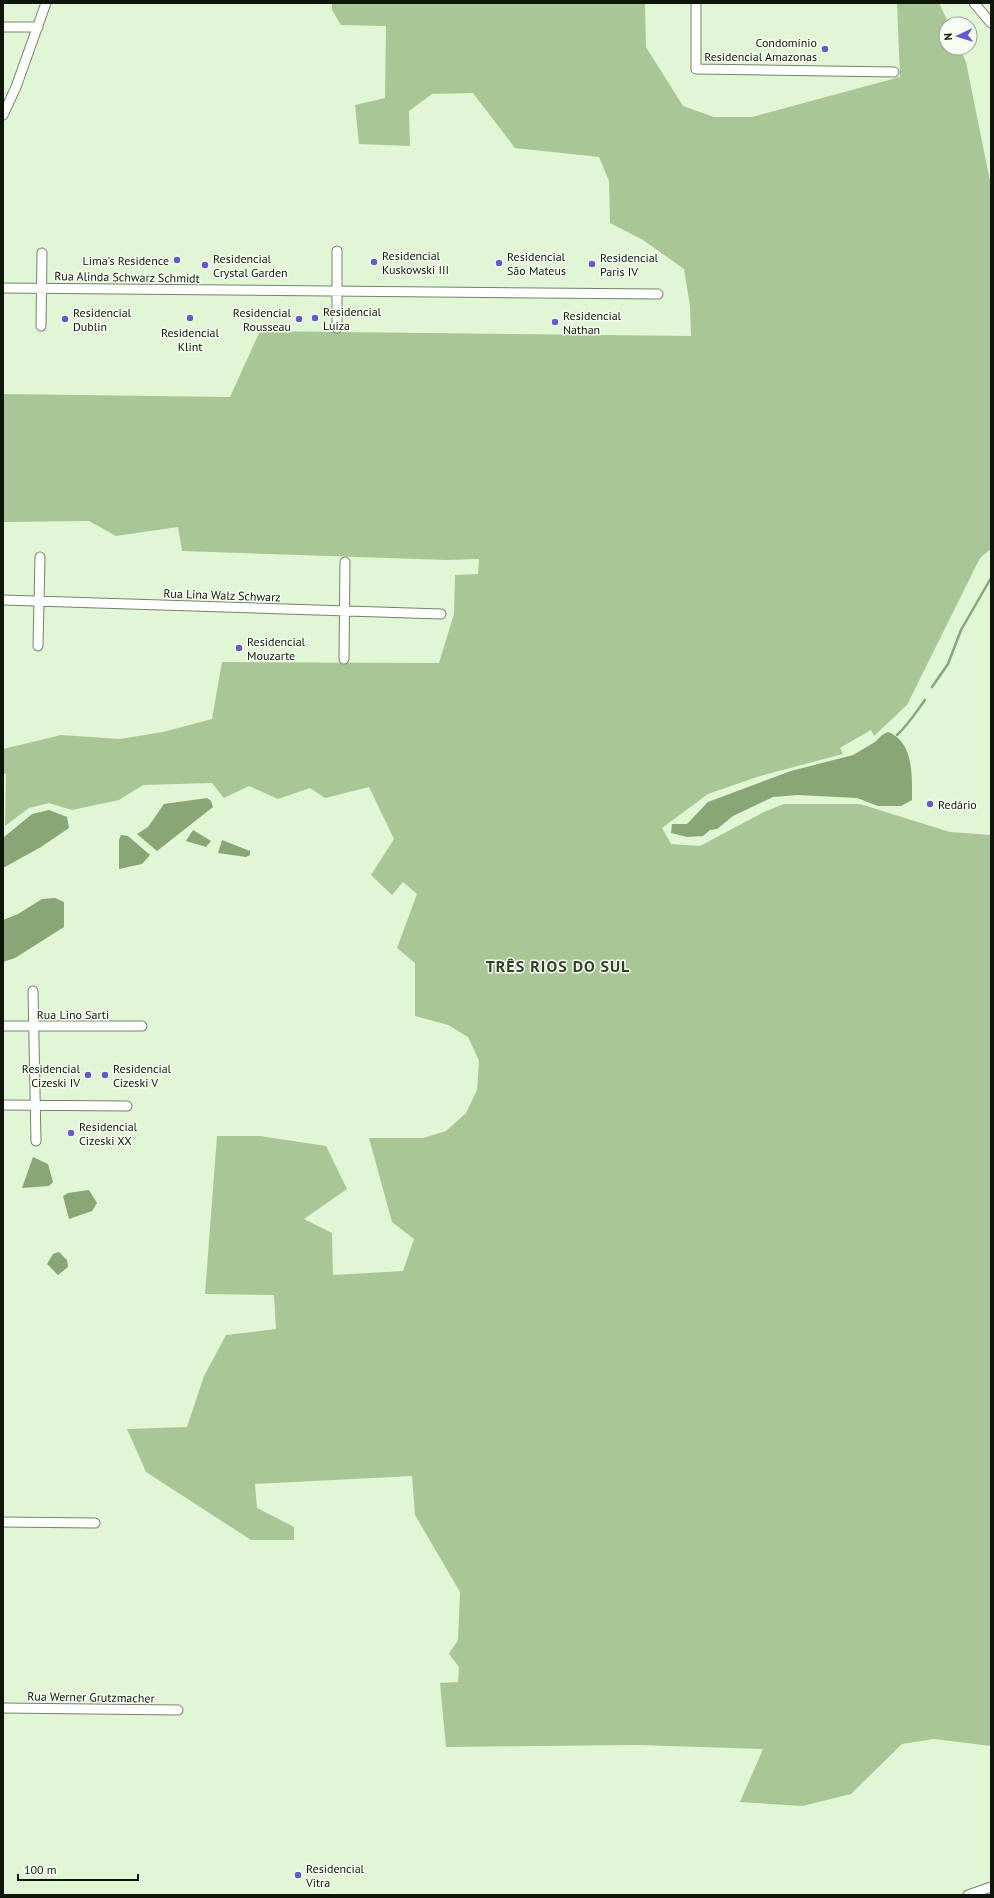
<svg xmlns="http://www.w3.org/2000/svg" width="994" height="1898" viewBox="0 0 994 1898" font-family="'PT Sans',sans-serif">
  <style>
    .forest { fill: #a9c796 }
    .water { fill: #89a676 }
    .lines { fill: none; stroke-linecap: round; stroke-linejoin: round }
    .stream { stroke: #89a676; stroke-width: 2.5 }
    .minor-casing { stroke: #728567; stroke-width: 11 }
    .minor { stroke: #fff; stroke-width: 9 }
    .poi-dot { fill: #6558d1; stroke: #f6fff1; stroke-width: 1.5 }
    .labels { text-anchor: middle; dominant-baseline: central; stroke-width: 3; stroke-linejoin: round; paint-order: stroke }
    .poi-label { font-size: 12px; fill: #0e150a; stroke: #f6fff1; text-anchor: start }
    .street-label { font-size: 12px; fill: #0e150a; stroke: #f6fff1 }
    .district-label { font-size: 16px; font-weight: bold; letter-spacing: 1px; fill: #304025; stroke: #f6fff1 }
  </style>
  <rect width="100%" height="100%" fill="#e1f6d5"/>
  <path class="forest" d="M332 3H645L646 47 683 106 714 117H752L900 77 897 3H939L949 24H946V48H960L966 62 991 186V549L980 558 907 705 874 736 871 730 840 748 843 754 760 776 708 794 662 828 671 844 700 846 766 811 784 804H860L950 832 991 835V1746L934 1739 902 1744 851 1794 803 1806 740 1802 763 1749 638 1745 446 1747 440 1683 458 1682 459 1667 449 1654 458 1640 460 1592 415 1515 412 1476 255 1484 257 1508 294 1527V1540H251L146 1472 127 1429 187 1427 204 1376 226 1335 276 1329 274 1295 205 1294 217 1136H260L326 1146 347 1189 304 1219 332 1233 333 1275 403 1271 414 1239 392 1222 369 1138H423L446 1131 466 1113 477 1090 479 1061 468 1037 448 1025 415 1016V963L397 948 417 894 403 882 392 895 371 875 394 839 369 787 325 798 310 788 278 799 249 786 224 798 212 783 143 785 119 800 72 810 49 803 29 808 5 826 6 774H3V749L61 735 120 739 163 732 212 719 222 662 439 663 454 614 455 575 478 574 479 559 446 560 182 551 178 527 116 536 89 521 3 522V394L230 397 260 331 691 336 690 306 684 269 643 240 610 223 609 181 599 157 515 148 473 93 432 94 409 111 410 146 359 144 355 105 385 98 386 26 341 25 332 10Z"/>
  <path class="water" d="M888 732C914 742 912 776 912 800L901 806H878L857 798 798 795 773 797 733 816 717 829 710 830 703 836 687 837 671 833 672 824H687L708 802 791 771 853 755 875 742 882 735Z
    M207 798 211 801 213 807 157 851 137 834 148 827 164 804Z
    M49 810 67 817 69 828 41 847 3 868 4 837 32 814Z
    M193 830 211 841 206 847 186 841Z
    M121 835 128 836 150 855 142 864 119 869V840Z
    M222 840 250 851V855L246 857 218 853Z
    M55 898 64 902V927L15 958 3 962V920L18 914 42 899Z
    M33 1157 48 1164 53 1182 49 1186 22 1188Z
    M89 1190 97 1203 92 1211 69 1219 63 1196 68 1193Z
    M59 1252 67 1260 68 1267 58 1275 47 1264 53 1254Z"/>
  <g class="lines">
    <path class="stream" d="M932 687 948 664 961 630 991 578
      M897 735C908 725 916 712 925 700"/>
    <g class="minor-casing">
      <path id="minor" d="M696 3V69L894 72
        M974 3 991 23
        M3 27H38
        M3 115 16 87 46 3
        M337 251V328
        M3 288 658 294
        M41 326 42 253
        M3 600 441 614
        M38 646 40 557
        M344 659 345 562
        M33 991 36 1141
        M3 1026H142
        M3 1105 127 1106
        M3 1522 95 1523
        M3 1708 178 1710
        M968 1895 991 1887"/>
    </g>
    <use href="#minor" class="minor"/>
  </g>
  <g class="poi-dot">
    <circle cx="825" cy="49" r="4"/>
    <circle cx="177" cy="260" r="4"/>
    <circle cx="374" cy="262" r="4"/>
    <circle cx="499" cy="263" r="4"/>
    <circle cx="592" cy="264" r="4"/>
    <circle cx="205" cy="265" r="4"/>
    <circle cx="190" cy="318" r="4"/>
    <circle cx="315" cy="318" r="4"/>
    <circle cx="65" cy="319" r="4"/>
    <circle cx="299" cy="319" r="4"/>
    <circle cx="555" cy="322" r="4"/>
    <circle cx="239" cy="648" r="4"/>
    <circle cx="930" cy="804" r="4"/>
    <circle cx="88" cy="1075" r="4"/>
    <circle cx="105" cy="1075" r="4"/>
    <circle cx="71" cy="1133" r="4"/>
    <circle cx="298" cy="1875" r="4"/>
  </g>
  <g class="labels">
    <g class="poi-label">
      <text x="817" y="42" text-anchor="end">Condomínio<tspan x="817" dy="14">Residencial Amazonas</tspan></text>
      <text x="382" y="255">Residencial<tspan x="382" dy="14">Kuskowski III</tspan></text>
      <text x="507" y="256">Residencial<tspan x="507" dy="14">São Mateus</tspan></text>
      <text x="600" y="257">Residencial<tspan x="600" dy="14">Paris IV</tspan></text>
      <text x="213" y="258">Residencial<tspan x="213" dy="14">Crystal Garden</tspan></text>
      <text x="169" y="260" text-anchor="end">Lima's Residence</text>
      <text x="323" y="311">Residencial<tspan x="323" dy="14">Luiza</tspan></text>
      <text x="73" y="312">Residencial<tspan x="73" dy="14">Dublin</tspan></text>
      <text x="291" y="312" text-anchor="end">Residencial<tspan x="291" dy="14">Rousseau</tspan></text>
      <text x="563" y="315">Residencial<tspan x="563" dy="14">Nathan</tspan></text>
      <text x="190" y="332" text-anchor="middle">Residencial<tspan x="190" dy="14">Klint</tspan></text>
      <text x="247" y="641">Residencial<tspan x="247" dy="14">Mouzarte</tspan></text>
      <text x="938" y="804">Redário</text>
      <text x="80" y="1068" text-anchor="end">Residencial<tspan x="80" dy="14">Cizeski IV</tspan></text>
      <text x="113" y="1068">Residencial<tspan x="113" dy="14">Cizeski V</tspan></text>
      <text x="79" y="1126">Residencial<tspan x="79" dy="14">Cizeski XX</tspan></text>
      <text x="306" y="1868">Residencial<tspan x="306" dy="14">Vitra</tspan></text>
    </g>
    <g class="street-label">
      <text transform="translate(127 277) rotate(1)">Rua Alinda Schwarz Schmidt</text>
      <text transform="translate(222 595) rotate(2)">Rua Lina Walz Schwarz</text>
      <text x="73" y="1014">Rua Lino Sarti</text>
      <text transform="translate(91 1697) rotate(1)">Rua Werner Grutzmacher</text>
    </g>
    <g class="district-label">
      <text x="558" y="966">TRÊS RIOS DO SUL</text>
    </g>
  </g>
  <rect width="994" height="1898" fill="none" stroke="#0e150a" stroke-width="8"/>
  <g transform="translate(958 36) rotate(266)"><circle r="19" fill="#f6fff1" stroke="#99a195"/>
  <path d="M0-3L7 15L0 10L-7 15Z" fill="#6558d1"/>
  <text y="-6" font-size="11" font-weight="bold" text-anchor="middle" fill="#0e150a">N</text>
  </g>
  <path d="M18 1874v6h120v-6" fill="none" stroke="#0e150a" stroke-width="2"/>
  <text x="24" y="1874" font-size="12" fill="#0e150a" stroke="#f6fff1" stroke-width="3" paint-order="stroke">100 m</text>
</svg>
